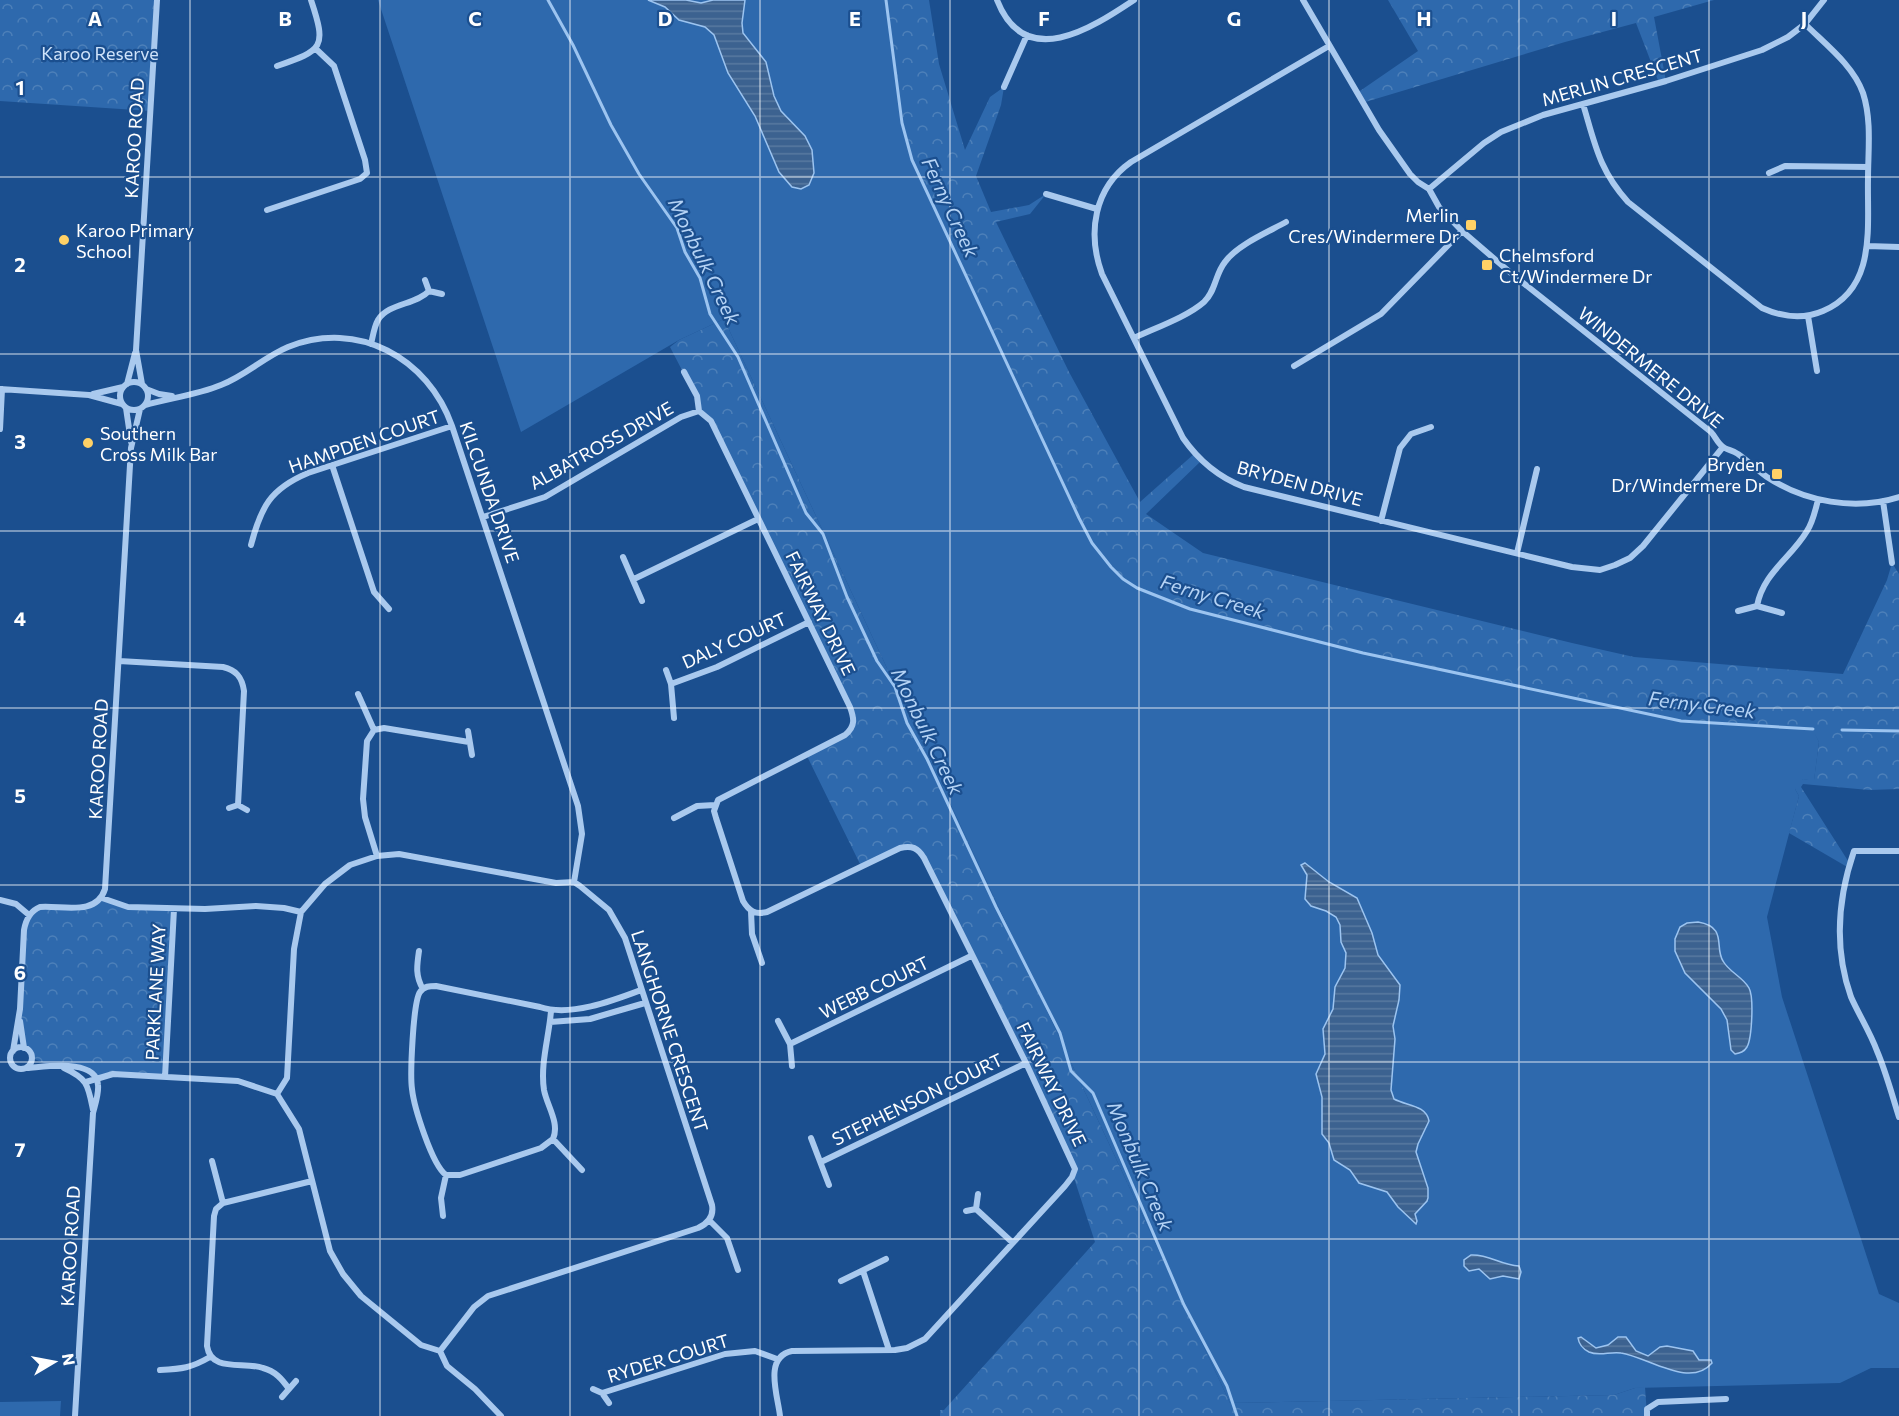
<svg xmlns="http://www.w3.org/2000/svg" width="1899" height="1416" viewBox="0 0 1899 1416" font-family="Commissioner,sans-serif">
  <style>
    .grass { fill: #2e69ad }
    .forest { fill: url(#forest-crowns) }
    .water { fill: url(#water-rules); stroke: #9cc4f0; stroke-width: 1.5 }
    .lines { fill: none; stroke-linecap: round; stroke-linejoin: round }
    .stream { stroke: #9cc4f0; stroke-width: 3 }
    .street { stroke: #a9c9ee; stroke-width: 6 }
    .grid { fill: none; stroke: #fff; stroke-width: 1.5; stroke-opacity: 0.55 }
    .poi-dot { fill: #ffd166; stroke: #1b4f8f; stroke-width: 2 }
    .labels { text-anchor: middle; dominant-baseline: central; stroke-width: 4.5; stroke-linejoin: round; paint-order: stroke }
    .park-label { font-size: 18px; fill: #cfe3fa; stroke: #1b4f8f }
    .street-label { font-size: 18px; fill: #fff; stroke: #1b4f8f }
    .poi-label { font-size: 18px; fill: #fff; stroke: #1b4f8f; text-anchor: start }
    .water-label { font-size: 20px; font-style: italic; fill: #b5d3f5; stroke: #1b4f8f }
    .grid-label { font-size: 20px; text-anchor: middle; font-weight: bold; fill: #fff; stroke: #1b4f8f; stroke-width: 4.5; stroke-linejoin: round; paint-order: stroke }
  </style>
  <defs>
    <pattern id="forest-crowns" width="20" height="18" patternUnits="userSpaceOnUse" patternTransform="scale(1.5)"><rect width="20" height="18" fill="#2e69ad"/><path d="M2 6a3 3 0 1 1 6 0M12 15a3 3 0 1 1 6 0" fill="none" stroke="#4d80b9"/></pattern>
    <pattern id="water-rules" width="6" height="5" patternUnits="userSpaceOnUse" patternTransform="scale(1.5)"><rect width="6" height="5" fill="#3c6290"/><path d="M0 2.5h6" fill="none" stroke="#597aa1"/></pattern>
  </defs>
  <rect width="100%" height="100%" fill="#1b4f8f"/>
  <path class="grass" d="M378 0H886L902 123 912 160 1079 518 1092 543 1111 567 1123 579 1137 588 1190 609 1363 653 1681 721 1813 729 1819 742 1814 781 1803 779 1795 789 1799 796 1767 917 1782 997 1879 1294 1899 1303V1368H1871L1840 1383 1635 1388 1614 1395 1230 1403 724 319 679 340 521 432Z
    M61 1401 60 1416H0V1402Z"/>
  <path class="forest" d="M0 0H157L151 111 0 101Z
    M886 0H929L939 64 965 150 990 97 1004 87 1001 105 976 176 991 212 1029 205 1046 194 1030 214 996 222 1069 372 1140 502 1194 454 1201 461 1146 514 1203 553 1572 643 1634 657 1843 674 1887 580 1892 563 1899 574V789L1869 790 1803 784 1801 787 1850 864 1849 868 1789 833 1799 796 1795 789 1796 783 1803 779 1814 780 1819 742 1812 729 1681 721 1363 653 1190 609 1137 588 1123 579 1111 567 1092 543 1079 518 912 160 902 123Z
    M1388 0H1714L1654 17 1666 81 1659 83 1636 23 1565 42 1362 103 1357 93 1418 51Z
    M724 319 1230 1403 1614 1395 1635 1388 1645 1387 1647 1416H940V1410H944L1095 1242 1073 1175 1075 1169 924 858 912 846 861 866 806 754 846 735 853 715 711 421 699 411 698 401 670 347 679 340Z
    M102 898 115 904 174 909 165 1077 113 1074 96 1078 88 1069 51 1066 32 1058 29 1051 24 1048 20 1009 24 930 36 908H76Z"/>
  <path class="water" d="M648 0H686L701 3 713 0H745L742 23 743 33 766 62 774 96 781 111 805 136 812 150 814 173 809 185 801 189 792 187 779 172 755 116 728 73 714 35 705 27 679 20 665 7Z
    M1305 863 1329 882 1357 898 1372 933 1378 955 1400 985 1399 1000 1393 1026 1395 1039 1391 1090 1394 1099C1407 1106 1426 1105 1429 1121L1418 1144 1416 1152 1428 1188V1198L1427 1201 1415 1214 1417 1221 1416 1224 1398 1207 1387 1192 1359 1183 1350 1170 1334 1160 1329 1143 1322 1134V1097L1316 1074 1325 1054 1323 1029 1333 1009 1335 987 1345 968 1346 953 1341 942 1340 925 1336 917 1326 911 1311 906 1305 899 1307 875 1301 865Z
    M1698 922C1728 927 1714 947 1723 961 1729 972 1743 977 1749 988 1754 997 1752 1038 1747 1047 1744 1052 1740 1053 1735 1054L1731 1050 1727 1020 1721 1009 1685 973 1675 951V939L1680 927 1687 923Z
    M1471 1255C1489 1254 1500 1265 1519 1266L1521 1272 1519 1279 1503 1276 1490 1279 1479 1269 1469 1271 1464 1266V1260Z
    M1581 1337 1596 1348 1608 1345 1618 1337H1626L1636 1351 1648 1356 1660 1347 1667 1346 1693 1351 1699 1360H1711L1712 1363C1690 1389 1648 1357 1621 1353 1610 1351 1600 1357 1589 1352 1583 1349 1579 1345 1578 1338Z"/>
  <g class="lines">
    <path class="stream" d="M548 0 573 45 611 125 639 174 677 228 685 252 700 278 710 314 738 357 806 513 823 534 847 597 877 661 895 687 907 723 927 759 996 907 1060 1033 1071 1071 1093 1093 1184 1305 1227 1386 1237 1416
      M886 0 902 123 912 160 1079 518 1092 543 1111 567 1123 579 1137 588 1190 609 1363 653 1681 721 1813 729
      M1842 730 1899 731"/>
    <path class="street" d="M997 0C1025 72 1092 28 1134 0
      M1303 0 1379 130 1410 174 1418 182 1429 189 1439 207 1462 231 1512 274 1711 432C1715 436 1717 442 1722 446 1726 450 1733 450 1738 454 1748 461 1757 470 1767 477 1805 502 1855 511 1899 497
      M1329 46 1131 162C1094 188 1087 233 1102 274L1183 438C1199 461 1218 477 1244 487L1572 567 1600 570 1615 565 1630 558 1643 546 1723 447
      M277 66C323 50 327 48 311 0
      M1004 87 1027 35
      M1583 104C1595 144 1599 170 1628 202L1762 308C1782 317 1802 320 1823 311 1877 288 1867 227 1868 179 1868 151 1872 121 1863 93 1853 65 1825 44 1805 24
      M1769 173 1785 166 1868 167
      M1429 189 1484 143 1501 132 1543 115 1666 81 1762 50 1788 37 1805 24 1824 0
      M1046 194 1097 209
      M267 210 360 179 367 173 365 160 334 66 316 49
      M1867 246 1899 247
      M425 280 429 291 442 294
      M1808 316 1817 371
      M1134 338C1155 328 1187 317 1204 302 1216 291 1215 274 1225 262 1237 245 1268 232 1286 222
      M371 344C373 336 374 327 378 320 388 303 416 305 429 291
      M1294 366 1381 314 1462 231
      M684 372 697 396 699 411 711 421 850 707C854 718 856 726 845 735L718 800 714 811 716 818 743 901C749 911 755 915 767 912L900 848C912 845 918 848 924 858L1026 1063 1075 1169 1072 1177 1065 1186 925 1339 907 1348 895 1350 792 1351C763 1357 778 1396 780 1416
      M120 396a14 14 0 1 1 28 0a14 14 0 1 1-28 0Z
      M127 384 135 353
      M142 384 136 350 157 0
      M0 389 89 395 122 404
      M146 389 159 394 172 396
      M93 394 123 387
      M145 405C170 398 197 395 221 385 245 376 264 357 288 347 358 319 428 358 452 426L578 806 582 834 574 882
      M126 408 131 442
      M0 429 2 389
      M332 465 374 592 389 609
      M1883 501 1892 563
      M483 517 545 497 681 417 699 411
      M1381 521 1400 448 1411 434 1431 427
      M251 545C261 507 270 489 308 473L452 426
      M1517 553 1537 469
      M623 557 642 601
      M634 579 758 519
      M1757 606C1763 573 1791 558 1807 531 1813 522 1815 511 1818 500
      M1738 611 1757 606 1782 613
      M119 661 223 667C236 670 242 677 244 691L238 805
      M666 670 671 684 674 718
      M671 684 717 667 809 622
      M358 694 374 730
      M468 731 472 755
      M229 808 238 805 247 810
      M674 818 697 806 715 805
      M1899 851H1854C1838 898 1834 949 1851 997 1859 1015 1870 1032 1877 1051 1886 1072 1892 1095 1899 1117
      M377 856 365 817 363 799 367 741 374 730 384 728 469 742
      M102 898 128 907 205 909 256 906 284 908 301 912
      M0 900 16 904 29 915
      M751 911 752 934 762 963
      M419 951C417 965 415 976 423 989
      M551 1011C549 1037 540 1064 544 1090 547 1106 560 1123 553 1139L541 1148 460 1175H446C432 1165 414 1107 412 1089 410 1075 413 1002 420 992 424 986 430 986 436 986L540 1007C570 1017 612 1001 641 990
      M20 1021 24 1048
      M778 1021 790 1044 792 1066
      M550 1022 590 1019 645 1003
      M790 1044 971 956
      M10 1058a11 11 0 1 1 22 0a11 11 0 1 1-22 0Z
      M13 1051 20 1009 24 930C26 919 30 911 40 907 62 905 96 917 105 889L131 448 140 409
      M27 1068C45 1067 96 1058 98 1085 99 1094 95 1105 93 1113L75 1416
      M64 1068C88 1079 88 1085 93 1110
      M165 1077 174 909
      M86 1082 113 1074 238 1081 277 1094 299 1129 330 1251 343 1274 361 1296 421 1345 440 1351 447 1366 475 1389 501 1416
      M277 1094 287 1078 294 949 301 912 325 884 350 865 377 856 399 854 556 883 574 882 580 886 609 910 625 938 712 1205C714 1216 709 1223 698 1228L488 1296 474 1307 440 1351
      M811 1138 829 1185
      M553 1139 582 1170
      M212 1161 223 1203
      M821 1162 1026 1063
      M978 1194 976 1209 1013 1243
      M966 1211 976 1209
      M443 1216 441 1198 446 1175
      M709 1220 727 1238 738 1270
      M863 1271 889 1350
      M841 1281 886 1259
      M160 1370C182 1369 191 1368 210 1357
      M289 1389C282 1379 275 1371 263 1368 244 1361 211 1373 207 1346L214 1216 216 1209 223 1203 312 1181
      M593 1389 602 1393 609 1403
      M602 1393 725 1354 755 1351 777 1359
      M282 1397 296 1381
      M1647 1416V1409L1658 1402 1726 1399"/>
  </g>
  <path class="grid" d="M190 0V1416M380 0V1416M570 0V1416M760 0V1416M950 0V1416M1139 0V1416M1329 0V1416M1519 0V1416M1709 0V1416M0 177H1899M0 354H1899M0 531H1899M0 708H1899M0 885H1899M0 1062H1899M0 1239H1899"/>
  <g class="poi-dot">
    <rect x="1465" y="219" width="12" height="12" rx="3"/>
    <circle cx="64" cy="240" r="6"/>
    <rect x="1481" y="259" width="12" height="12" rx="3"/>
    <circle cx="88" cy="443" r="6"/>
    <rect x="1771" y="468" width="12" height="12" rx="3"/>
  </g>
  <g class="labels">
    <g class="park-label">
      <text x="100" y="53">Karoo Reserve</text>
    </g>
    <g class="street-label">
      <text transform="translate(1622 77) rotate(-16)">MERLIN CRESCENT</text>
      <text transform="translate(134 138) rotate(-87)">KAROO ROAD</text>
      <text transform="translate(1651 367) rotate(39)">WINDERMERE DRIVE</text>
      <text transform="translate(364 441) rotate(-19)">HAMPDEN COURT</text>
      <text transform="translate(601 445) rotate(-29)">ALBATROSS DRIVE</text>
      <text transform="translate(1300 483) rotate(15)">BRYDEN DRIVE</text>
      <text transform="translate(490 492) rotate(71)">KILCUNDA DRIVE</text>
      <text transform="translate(821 613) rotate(64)">FAIRWAY DRIVE</text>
      <text transform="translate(734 640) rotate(-24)">DALY COURT</text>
      <text transform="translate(98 759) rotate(-87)">KAROO ROAD</text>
      <text transform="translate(874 987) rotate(-26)">WEBB COURT</text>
      <text transform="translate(155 992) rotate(-87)">PARKLANE WAY</text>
      <text transform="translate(670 1031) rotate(72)">LANGHORNE CRESCENT</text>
      <text transform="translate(1052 1084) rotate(64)">FAIRWAY DRIVE</text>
      <text transform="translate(917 1099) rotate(-26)">STEPHENSON COURT</text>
      <text transform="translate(70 1246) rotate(-87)">KAROO ROAD</text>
      <text transform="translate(668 1358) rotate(-17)">RYDER COURT</text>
    </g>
    <g class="poi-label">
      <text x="1459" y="215" text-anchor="end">Merlin<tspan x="1459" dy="21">Cres/Windermere Dr</tspan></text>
      <text x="76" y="230">Karoo Primary<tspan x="76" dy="21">School</tspan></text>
      <text x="1499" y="255">Chelmsford<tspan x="1499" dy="21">Ct/Windermere Dr</tspan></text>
      <text x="100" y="433">Southern<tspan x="100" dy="21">Cross Milk Bar</tspan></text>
      <text x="1765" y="464" text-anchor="end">Bryden<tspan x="1765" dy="21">Dr/Windermere Dr</tspan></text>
    </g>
    <g class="water-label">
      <text transform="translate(951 207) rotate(65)">Ferny Creek</text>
      <text transform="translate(705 261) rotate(64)">Monbulk Creek</text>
      <text transform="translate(1213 596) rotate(17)">Ferny Creek</text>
      <text transform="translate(1702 704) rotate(7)">Ferny Creek</text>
      <text transform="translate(928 731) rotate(64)">Monbulk Creek</text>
      <text transform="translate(1141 1166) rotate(67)">Monbulk Creek</text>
    </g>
  </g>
  <g class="grid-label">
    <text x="95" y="26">A</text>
    <text x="285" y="26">B</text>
    <text x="475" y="26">C</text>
    <text x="665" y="26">D</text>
    <text x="855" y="26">E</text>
    <text x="1044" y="26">F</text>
    <text x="1234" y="26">G</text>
    <text x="1424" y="26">H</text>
    <text x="1614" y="26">I</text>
    <text x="1804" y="26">J</text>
    <text x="20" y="95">1</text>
    <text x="20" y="272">2</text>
    <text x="20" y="449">3</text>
    <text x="20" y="626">4</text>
    <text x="20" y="803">5</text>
    <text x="20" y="980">6</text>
    <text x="20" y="1157">7</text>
  </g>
  <g transform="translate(54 1362) rotate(80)" stroke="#1b4f8f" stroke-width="4.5" paint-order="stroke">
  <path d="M0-4.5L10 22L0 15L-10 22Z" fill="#ffffff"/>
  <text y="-9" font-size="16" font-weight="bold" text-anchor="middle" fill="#ffffff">N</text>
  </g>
</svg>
